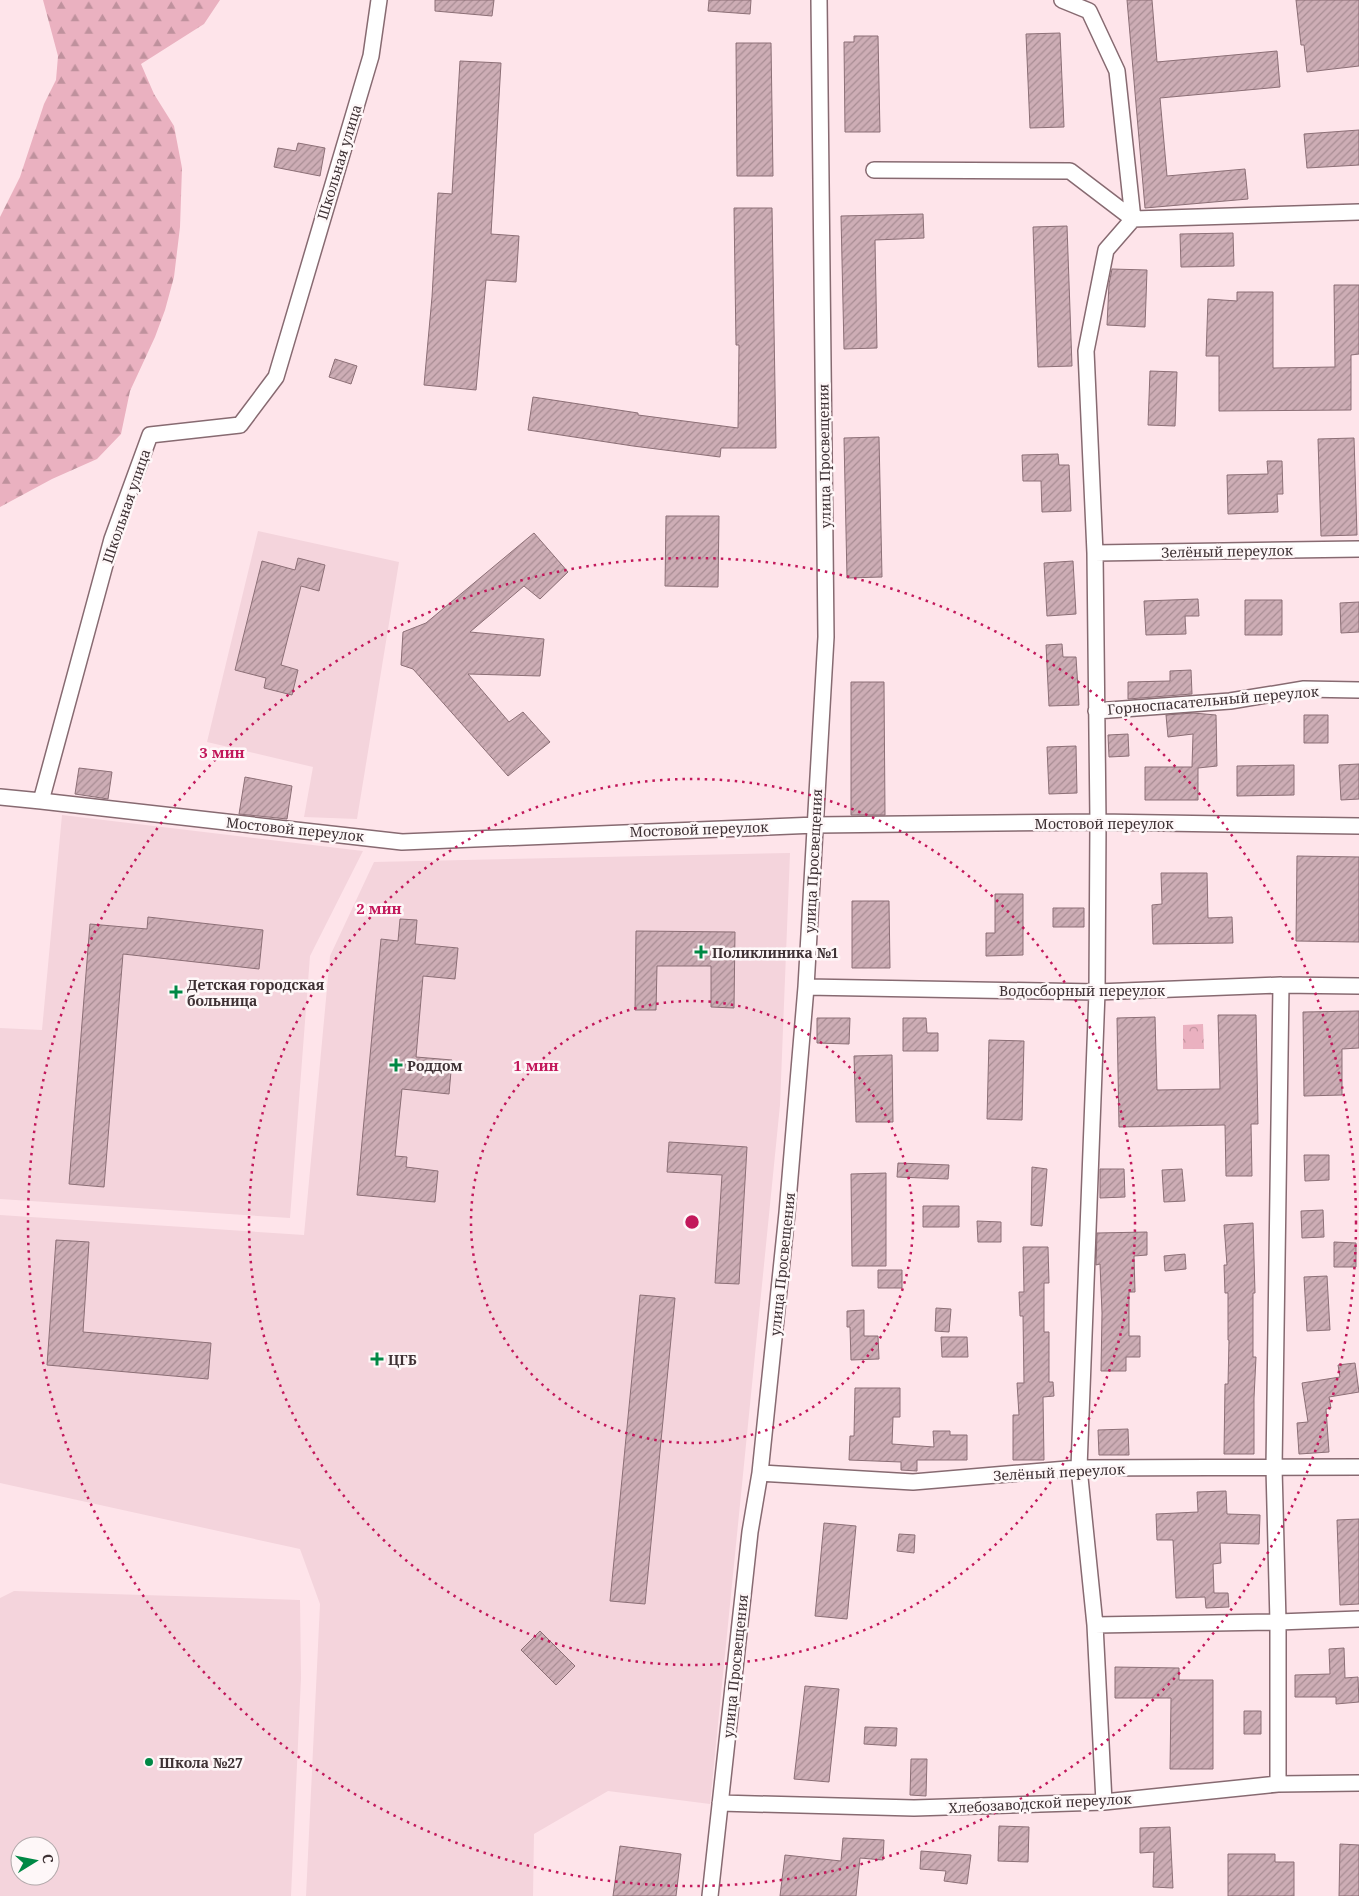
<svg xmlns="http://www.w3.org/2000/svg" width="1359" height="1896" viewBox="0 0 1359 1896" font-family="'Noto Serif',serif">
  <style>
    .built { fill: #f4d4dc; fill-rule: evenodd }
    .forest { fill: url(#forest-firs) }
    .park { fill: url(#park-crowns) }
    .building { fill: url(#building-hatch); stroke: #8c6f76 }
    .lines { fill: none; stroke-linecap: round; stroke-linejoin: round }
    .minor-casing { stroke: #876a71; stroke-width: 18 }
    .minor { stroke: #fff; stroke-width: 15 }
    .ring { fill: none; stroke: #c2185b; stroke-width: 2.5; stroke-dasharray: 2.5 5 }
    .poi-dot { fill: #008845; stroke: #fef7f8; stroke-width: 2 }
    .labels { text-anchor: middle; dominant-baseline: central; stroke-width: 5; stroke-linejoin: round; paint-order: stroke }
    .street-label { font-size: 14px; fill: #3e3134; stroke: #fef7f8 }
    .poi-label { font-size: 14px; font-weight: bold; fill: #3e3134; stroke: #fef7f8; text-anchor: start }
    .centre { fill: #c2185b; stroke: #fef7f8; stroke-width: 2.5 }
    .ring-label { font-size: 15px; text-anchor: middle; font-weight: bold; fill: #c2185b; stroke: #fef7f8; stroke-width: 5; stroke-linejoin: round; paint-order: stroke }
  </style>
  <defs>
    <pattern id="forest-firs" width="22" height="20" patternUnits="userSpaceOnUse" patternTransform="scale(1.25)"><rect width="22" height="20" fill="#eab1c0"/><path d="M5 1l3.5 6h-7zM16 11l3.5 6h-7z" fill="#bf919d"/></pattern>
    <pattern id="park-crowns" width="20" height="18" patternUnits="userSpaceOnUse" patternTransform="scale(1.25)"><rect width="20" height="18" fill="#eab1c0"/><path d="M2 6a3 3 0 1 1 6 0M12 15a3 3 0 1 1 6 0" fill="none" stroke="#bf919d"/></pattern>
    <pattern id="building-hatch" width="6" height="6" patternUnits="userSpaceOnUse" patternTransform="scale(1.25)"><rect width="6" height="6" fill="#cdadb5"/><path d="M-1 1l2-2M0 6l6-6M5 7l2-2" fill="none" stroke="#a88d94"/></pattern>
  </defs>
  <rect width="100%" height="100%" fill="#fee4ea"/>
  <path class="built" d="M258 531 399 562 357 819 304 817 313 767 207 742Z
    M62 815 363 851 310 956 290 1218 0 1199V1028L42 1030Z
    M790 853 780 1105 710 1804 608 1791 534 1834 533 1896H306L320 1604 300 1549 0 1483V1215L304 1235 330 956 374 862Z
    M14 1591 300 1600 301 1678 291 1896H0V1598ZM20 1846H50V1876H20Z"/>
  <path class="forest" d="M43 0H220L204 24 141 64 154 94 174 126 182 168 180 227 174 277 165 310 155 337 130 391 121 434 97 459 52 479 0 507V217L20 177 44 104 56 80 58 56Z"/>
  <path class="park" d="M1203 1024 1204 1049H1183V1025Z"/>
  <path class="building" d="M435 0H494L492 16 435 11Z
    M709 0H751L750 14 708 11Z
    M1127 0H1152L1157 62 1277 51 1280 87 1160 98 1167 176 1245 169 1248 199 1145 208Z
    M1296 0H1359V66L1307 72 1304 45H1301Z
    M1060 33 1064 127 1030 128 1026 34Z
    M854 36H878L880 132H845L844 42H854Z
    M736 43H771L773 176H737Z
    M460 61 501 63 491 234 519 236 516 282 486 280 476 390 424 385 432 297 438 193 452 194Z
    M1359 130V165L1307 168 1304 134Z
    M298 143 325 148 320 176 274 167 278 148 296 151Z
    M734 208H772L776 448H721L720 457 633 446 528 430 533 397 638 413V415L738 428 739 345H736Z
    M923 214 924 238 875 240 877 348 844 349 841 216Z
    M1067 226 1072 366 1038 367 1033 227Z
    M1233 233 1234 266 1181 267 1180 234Z
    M1112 269 1147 270 1145 327 1107 325 1109 284Z
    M1334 285H1359V354L1351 355V410L1219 411V356H1206L1208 299 1237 301V292H1273V368L1335 367Z
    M335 359 357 366 351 384 329 377Z
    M1150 371 1177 372 1175 426 1148 425Z
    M879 437 882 577 847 578 844 438Z
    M1354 438 1357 535 1321 536 1318 439Z
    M1058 454 1059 465H1069L1071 511 1042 512 1041 481H1023L1022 455Z
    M1267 461H1282L1283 494H1277L1278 512 1228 514 1227 475 1268 474Z
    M666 516H719L718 587 665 586Z
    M534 533 568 572 540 599 524 586 470 632 544 639 540 676 468 674 509 722 523 712 550 742 508 776 413 669 401 665 403 632 426 623Z
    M298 558 325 565 319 591 301 586 281 665 298 670 292 695 264 688 266 678 235 670 262 561 295 570Z
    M1073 561 1076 614 1047 616 1044 563Z
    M1198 599 1199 616H1185L1186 634 1146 635 1144 601Z
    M1245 600H1282V635H1245Z
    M1359 602V632L1341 633 1340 603Z
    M1062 644 1063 657H1076L1079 705 1049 706 1046 645Z
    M1191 670 1192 694 1128 699V682L1170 681V671Z
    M851 682H884L885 815H851Z
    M1193 713 1216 715 1217 766 1198 768V800H1145V767H1192L1193 734 1168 737 1166 715Z
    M1304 715H1328V743H1304Z
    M1128 734 1129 756 1109 757 1108 735Z
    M1076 746 1077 793 1049 794 1047 747Z
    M1359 764V799L1341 800 1339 765Z
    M1294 765V795L1237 796V766Z
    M79 768 112 772 108 799 75 794Z
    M245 777 292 786 287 819 239 814Z
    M1297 856 1359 857V942L1296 941Z
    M1161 873H1207L1208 918 1232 917 1233 943 1153 944 1152 905 1162 904Z
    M995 894H1023V955L986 956V933H995Z
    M852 901H889L890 968H852Z
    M1053 908H1084V927H1053Z
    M148 917 263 930 259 969 123 954 104 1187 69 1184 90 924 147 929Z
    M400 919 417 920 415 944 458 948 455 979 423 976 416 1057 452 1060 449 1094 402 1089 395 1156 407 1157 406 1167 438 1171 435 1202 357 1195 381 939 398 941Z
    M636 931 735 932 734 1008 711 1007V966H657L656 1010H635Z
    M1359 1011V1048L1342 1049V1095L1304 1096 1303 1012Z
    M1218 1015H1256L1258 1124H1251L1252 1176H1226L1225 1125 1119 1127 1117 1018 1155 1017 1157 1090 1220 1089Z
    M817 1018H850L849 1044 817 1043Z
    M903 1018H926L927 1033H938V1051H903Z
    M989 1040 1024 1041 1022 1120 987 1119Z
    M892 1055 893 1122H856L854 1056Z
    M669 1142 747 1147 739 1284 715 1283 722 1175 667 1172Z
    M1304 1155H1329V1180L1305 1181Z
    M898 1163 949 1165 948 1179 897 1177Z
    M1032 1167 1047 1169 1042 1226 1031 1225Z
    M1100 1169H1124L1125 1197 1100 1198Z
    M1182 1169 1185 1201 1164 1202 1162 1170Z
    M886 1173V1266H852L851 1174Z
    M923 1206H959V1227H923Z
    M1323 1210 1324 1237 1302 1238 1301 1211Z
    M977 1221 1001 1222V1242H978Z
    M1253 1223 1255 1293H1253V1357H1256L1254 1398V1454H1224L1225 1384H1228L1229 1340H1228V1293H1225L1224 1265H1227L1224 1225Z
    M1147 1232V1255L1134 1256 1135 1292H1129V1336H1140V1357H1126V1371H1101L1102 1313 1100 1264 1096 1265 1097 1233Z
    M56 1240 89 1242 83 1332 211 1343 208 1379 47 1365Z
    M1334 1242 1356 1243V1267H1334Z
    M1023 1247H1048L1049 1283H1044V1332H1049V1382H1053L1054 1396 1043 1397 1044 1460H1013V1415H1019L1017 1383H1024L1023 1316H1020L1019 1292H1024Z
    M1185 1254 1186 1269 1165 1271 1164 1256Z
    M878 1270H902V1288H878Z
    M1327 1276 1330 1330 1307 1331 1304 1277Z
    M640 1295 675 1298 645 1604 610 1601Z
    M936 1308 951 1309 949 1332 935 1331Z
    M864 1310V1336H878L879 1359 851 1360 850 1327H847V1311Z
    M941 1337H967L968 1357H942Z
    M1355 1363 1359 1392 1329 1397 1331 1408 1326 1409 1329 1452 1299 1454 1297 1423 1308 1422 1302 1383 1340 1377 1338 1365Z
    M855 1388H900V1417H893L892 1444 934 1447 933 1431H950V1435H967V1460H917V1471L901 1470V1462L849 1460 850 1436H854Z
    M1128 1429 1129 1455H1099L1098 1430Z
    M1226 1491 1227 1514 1260 1515 1259 1544 1220 1543 1221 1563 1213 1564 1214 1593H1228L1229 1607 1206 1608 1205 1597 1176 1598 1173 1540H1157L1156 1514 1198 1512 1197 1492Z
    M1359 1519V1604L1340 1605 1337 1520Z
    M824 1523 856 1526 847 1619 815 1616Z
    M899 1534 915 1535 914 1553 897 1551Z
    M540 1631 575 1666 556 1685 521 1650Z
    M1344 1648 1345 1678 1358 1677 1359 1702 1336 1704V1697H1295V1675L1330 1674 1329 1649Z
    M1115 1667 1179 1668V1680H1213V1769H1170L1171 1698H1115Z
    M805 1686 839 1689 829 1782 794 1779Z
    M1244 1711H1261V1734H1244Z
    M865 1727 897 1728 896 1746 864 1744Z
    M911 1759H927L926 1796 910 1795Z
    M999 1826 1029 1827 1028 1862 998 1861Z
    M1170 1827 1173 1888 1153 1887 1154 1852 1140 1853V1828Z
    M843 1838 884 1840 883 1860 860 1858 856 1896H780L785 1855 841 1861Z
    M1340 1844 1359 1845V1896H1339Z
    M620 1846 681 1854 676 1896H613Z
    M921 1851 971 1855 967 1884 944 1881 946 1871 920 1869Z
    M1228 1854H1275V1862H1294V1896H1228Z"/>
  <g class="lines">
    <g class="minor-casing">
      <path id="minor" d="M1062 0 1089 11 1117 71 1133 219 1106 250 1086 351 1095 553 1098 822 1097 992 1079 1468 1095 1625 1104 1802
        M874 170 1070 171 1133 219 1359 212
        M1095 553 1359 549
        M1096 711 1230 701 1304 689 1359 690
        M0 797 41 801 112 539 150 435 240 425 276 377 371 56 379 0
        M41 801 402 842 816 825 1098 822 1359 826
        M806 987 1097 992 1281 985 1359 986
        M760 1473 913 1482 1079 1468 1359 1467
        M1095 1625 1278 1622 1359 1619
        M1278 1784V1622L1274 1468 1281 985
        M720 1803 914 1808 1104 1802 1278 1784 1359 1783
        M710 1896 750 1532 760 1473 787 1213 806 987 826 637 819 0"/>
    </g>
    <use href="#minor" class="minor"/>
  </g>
  <g class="ring">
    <circle cx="692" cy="1222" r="221"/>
    <circle cx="692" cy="1222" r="443"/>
    <circle cx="692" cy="1222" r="664"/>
  </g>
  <g class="poi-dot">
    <path d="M698.5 944.5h5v5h5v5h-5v5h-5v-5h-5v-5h5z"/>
    <path d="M173.5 984.5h5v5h5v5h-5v5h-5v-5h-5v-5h5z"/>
    <path d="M393.5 1057.5h5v5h5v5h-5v5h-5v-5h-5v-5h5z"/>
    <path d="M374.5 1351.5h5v5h5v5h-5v5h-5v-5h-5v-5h5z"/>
    <circle cx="149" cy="1762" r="5"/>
  </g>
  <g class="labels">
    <g class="street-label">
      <text transform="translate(339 162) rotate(-73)">Школьная улица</text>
      <text transform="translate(824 456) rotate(-91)">улица Просвещения</text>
      <text transform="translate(126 506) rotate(-71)">Школьная улица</text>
      <text transform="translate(1227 551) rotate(-1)">Зелёный переулок</text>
      <text transform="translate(1213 700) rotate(-5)">Горноспасательный переулок</text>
      <text x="1104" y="823">Мостовой переулок</text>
      <text transform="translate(295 829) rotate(6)">Мостовой переулок</text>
      <text transform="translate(699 829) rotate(-2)">Мостовой переулок</text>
      <text transform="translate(813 861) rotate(-87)">улица Просвещения</text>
      <text x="1082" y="990">Водосборный переулок</text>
      <text transform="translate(782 1264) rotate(-84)">улица Просвещения</text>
      <text transform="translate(1059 1472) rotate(-3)">Зелёный переулок</text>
      <text transform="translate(735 1666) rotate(-84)">улица Просвещения</text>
      <text transform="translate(1040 1803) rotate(-3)">Хлебозаводской переулок</text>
    </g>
    <g class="poi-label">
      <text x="712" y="952">Поликлиника №1</text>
      <text x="187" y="984">Детская городская<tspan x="187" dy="16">больница</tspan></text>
      <text x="407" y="1065">Роддом</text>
      <text x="388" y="1359">ЦГБ</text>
      <text x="159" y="1762">Школа №27</text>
    </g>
  </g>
  <circle cx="692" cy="1222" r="8" class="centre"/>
  <g class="ring-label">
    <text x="222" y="758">3 мин</text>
    <text x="379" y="914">2 мин</text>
    <text x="536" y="1071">1 мин</text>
  </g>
  <g transform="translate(35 1861) rotate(80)"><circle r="24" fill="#fef7f8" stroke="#b1a8aa"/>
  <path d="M0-4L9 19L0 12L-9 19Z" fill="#008845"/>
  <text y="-8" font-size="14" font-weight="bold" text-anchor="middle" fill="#3e3134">С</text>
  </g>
</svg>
